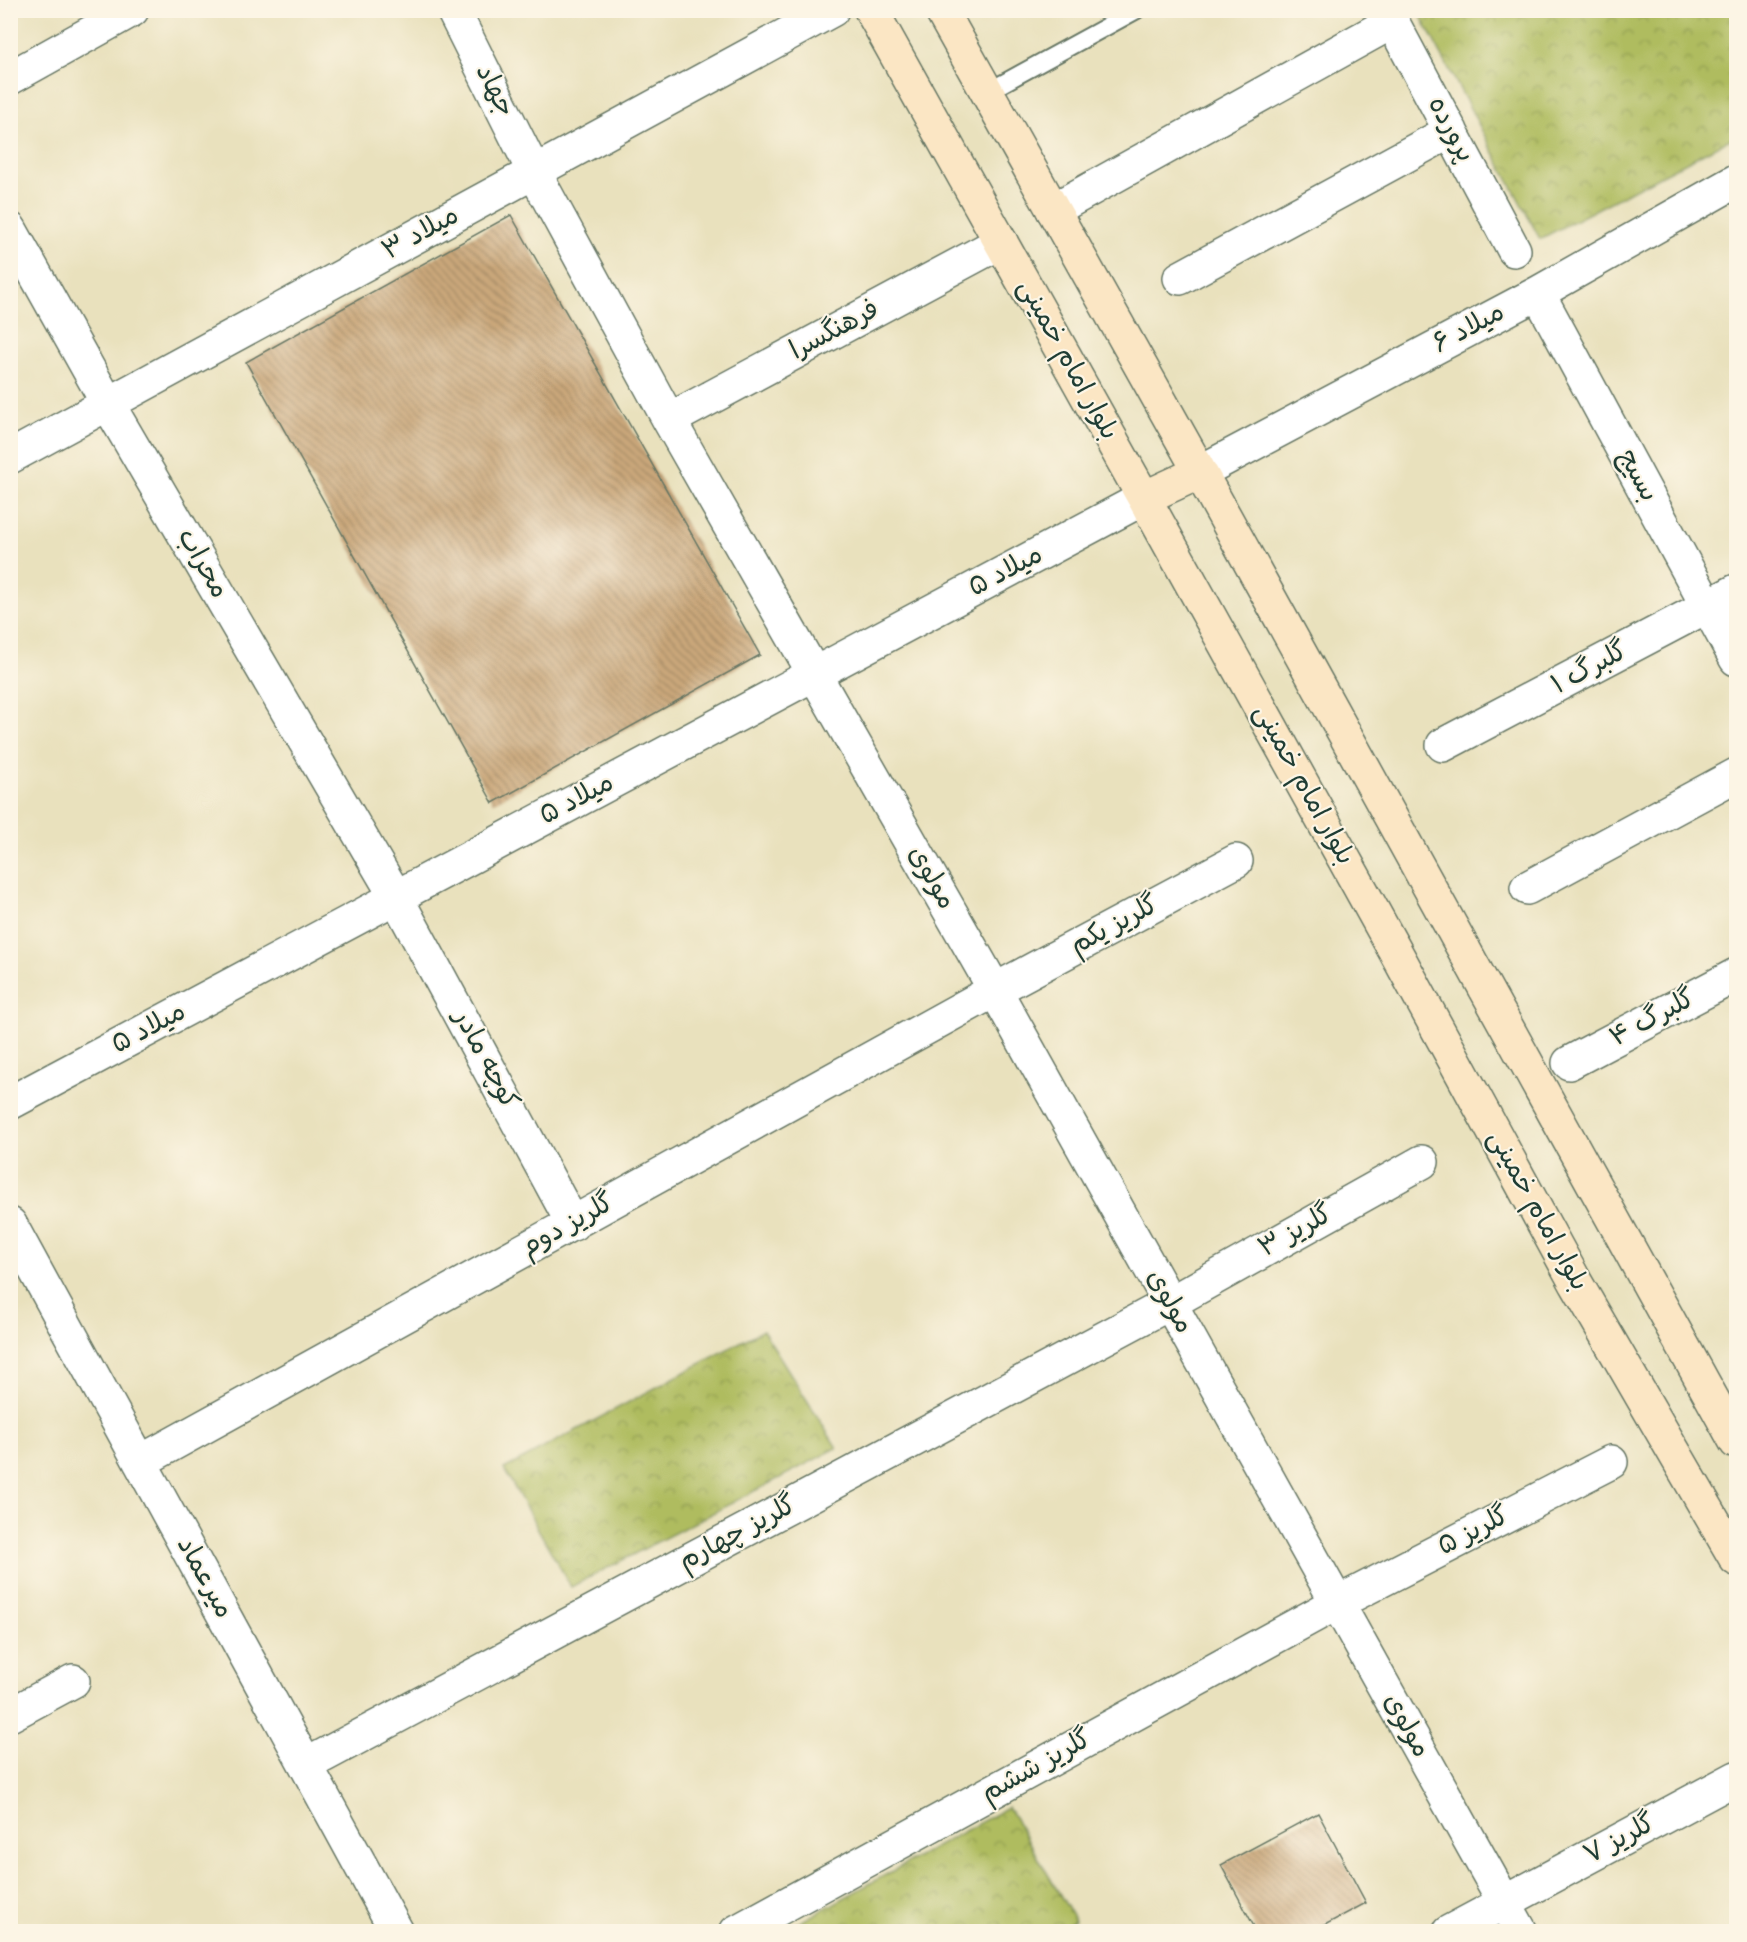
<svg xmlns="http://www.w3.org/2000/svg" width="1747" height="1942" viewBox="0 0 1747 1942" font-family="'Indie Flower','Playpen Sans Arabic',sans-serif">
  <style>
    .park { fill: url(#park-crowns); stroke: #677c4a; stroke-width: 1.5 }
    .building { fill: url(#building-back-hatch) }
    .lines { fill: none; stroke-linecap: round; stroke-linejoin: round }
    .lane-casing { stroke: #667664; stroke-width: 20 }
    .street-casing { stroke: #667664; stroke-width: 36 }
    .secondary-casing { stroke: #667664; stroke-width: 36 }
    .lane { stroke: #fff; stroke-width: 16 }
    .street { stroke: #fff; stroke-width: 33 }
    .secondary { stroke: #fbe6c4; stroke-width: 33 }
    .labels { text-anchor: middle; dominant-baseline: central; stroke-width: 4.5; stroke-linejoin: round; paint-order: stroke }
    .street-label { font-size: 27px; fill: #1f3d34; stroke: #fcf5e5 }
  </style>
  <defs>
    <pattern id="park-crowns" width="20" height="18" patternUnits="userSpaceOnUse" patternTransform="scale(1.5)"><rect width="20" height="18" fill="#afbc5f"/><path d="M2 6a3 3 0 1 1 6 0M12 15a3 3 0 1 1 6 0" fill="none" stroke="#8e9a4f"/></pattern>
    <pattern id="building-back-hatch" width="6" height="6" patternUnits="userSpaceOnUse" patternTransform="scale(1.5)"><rect width="6" height="6" fill="#caa77a"/><path d="M-1 5l2 2M0 0l6 6M5-1l2 2" fill="none" stroke="#a38965"/></pattern>
  </defs>
  <rect width="100%" height="100%" fill="#fcf5e5"/>
  <filter id="ink" filterUnits="userSpaceOnUse"><feTurbulence type="fractalNoise" baseFrequency=".0167" numOctaves="2"/><feDisplacementMap in="SourceGraphic" scale="12" xChannelSelector="R" yChannelSelector="G"/><feConvolveMatrix kernelMatrix="1 2 1 2 8 2 1 2 1" color-interpolation-filters="sRGB"/></filter>
  <filter id="wash" filterUnits="userSpaceOnUse"><feTurbulence type="fractalNoise" baseFrequency=".008" numOctaves="4" result="noise"/><feDisplacementMap in="SourceGraphic" scale="24" xChannelSelector="R" yChannelSelector="G"/><feGaussianBlur stdDeviation="1.35" result="paint"/><feColorMatrix in="noise" values="0 0 0 0 0 0 0 0 0 0 0 0 0 0 0 0 0 1.4 0 .05"/><feComposite in="paint" operator="in"/></filter>
  <g filter="url(#wash)">
    <rect width="100%" height="100%" fill="#e9e1bd"/>
    <path class="park" d="M1418 11H1736V136L1540 239Z
      M763 1330 837 1448 571 1587 504 1469Z
      M1008 1807 1075 1920 1055 1932 784 1931Z"/>
    <g id="blocks">
      <path class="building" d="M511 215 760 655 493 803 246 362Z
        M1318 1813 1366 1903 1317 1929 1319 1932H1257L1221 1865Z"/>
    </g>
  </g>
  <g filter="url(#ink)">
    <use href="#blocks" fill-opacity="0" stroke="#667664" stroke-width="1.5"/>
    <g class="lines">
      <g class="lane-casing">
        <path id="lane" d="M987 92 1137 10"/>
      </g>
      <g class="street-casing">
        <path id="street" d="M453 10 534 172 669 420 995 990 1521 1932
          M1386 10 1514 250
          M10 78 132 10
          M1053 210 1392 22
          M10 229 108 404 396 897 573 1224
          M1180 278 1451 131
          M1538 293 1736 659
          M669 420 1001 242
          M10 457 832 10
          M1200 472 1538 293 1736 181
          M1443 745 1736 591
          M1527 888 1736 775
          M1569 1063 1736 975
          M10 1103 1144 498
          M10 1224 397 1932
          M140 1462 995 990 1236 861
          M10 1715 73 1681
          M306 1765 1170 1303 1422 1162
          M736 1932 1337 1603 1611 1462
          M1449 1932 1736 1778"/>
      </g>
      <g class="secondary-casing">
        <path id="secondary" d="M871 10 1144 498 1394 949 1576 1283 1736 1559
          M941 10 1200 472 1736 1442
          M1144 498 1200 472"/>
      </g>
      <use href="#lane" class="lane"/>
      <use href="#street" class="street"/>
      <use href="#secondary" class="secondary"/>
    </g>
  </g>
  <g class="labels">
    <g class="street-label">
      <text transform="translate(494 91) rotate(63)">جهاد</text>
      <text transform="translate(1450 130) rotate(62)">پرورده</text>
      <text transform="translate(421 234) rotate(-29)">میلاد ۳</text>
      <text transform="translate(1469 329) rotate(-28)">میلاد ۶</text>
      <text transform="translate(835 331) rotate(-28)">فرهنگسرا</text>
      <text transform="translate(1067 360) rotate(61)">بلوار امام خمینی</text>
      <text transform="translate(1637 476) rotate(62)">بسیج</text>
      <text transform="translate(202 564) rotate(60)">محراب</text>
      <text transform="translate(1006 572) rotate(-28)">میلاد ۵</text>
      <text transform="translate(1590 669) rotate(-28)">گلبرگ ۱</text>
      <text transform="translate(1303 785) rotate(61)">بلوار امام خمینی</text>
      <text transform="translate(577 800) rotate(-28)">میلاد ۵</text>
      <text transform="translate(931 878) rotate(60)">مولوی</text>
      <text transform="translate(1115 926) rotate(-28)">گلریز یکم</text>
      <text transform="translate(1653 1019) rotate(-28)">گلبرگ ۴</text>
      <text transform="translate(149 1029) rotate(-28)">میلاد ۵</text>
      <text transform="translate(485 1060) rotate(62)">کوچه مادر</text>
      <text transform="translate(1537 1211) rotate(61)">بلوار امام خمینی</text>
      <text transform="translate(568 1226) rotate(-29)">گلریز دوم</text>
      <text transform="translate(1296 1232) rotate(-29)">گلریز ۳</text>
      <text transform="translate(1169 1302) rotate(61)">مولوی</text>
      <text transform="translate(1474 1532) rotate(-27)">گلریز ۵</text>
      <text transform="translate(738 1534) rotate(-28)">گلریز چهارم</text>
      <text transform="translate(204 1578) rotate(61)">میرعماد</text>
      <text transform="translate(1406 1726) rotate(61)">مولوی</text>
      <text transform="translate(1037 1767) rotate(-29)">گلریز ششم</text>
      <text transform="translate(1620 1840) rotate(-28)">گلریز ۷</text>
    </g>
  </g>
  <rect width="1747" height="1942" fill="none" stroke="#fcf5e5" stroke-width="36"/>
</svg>
